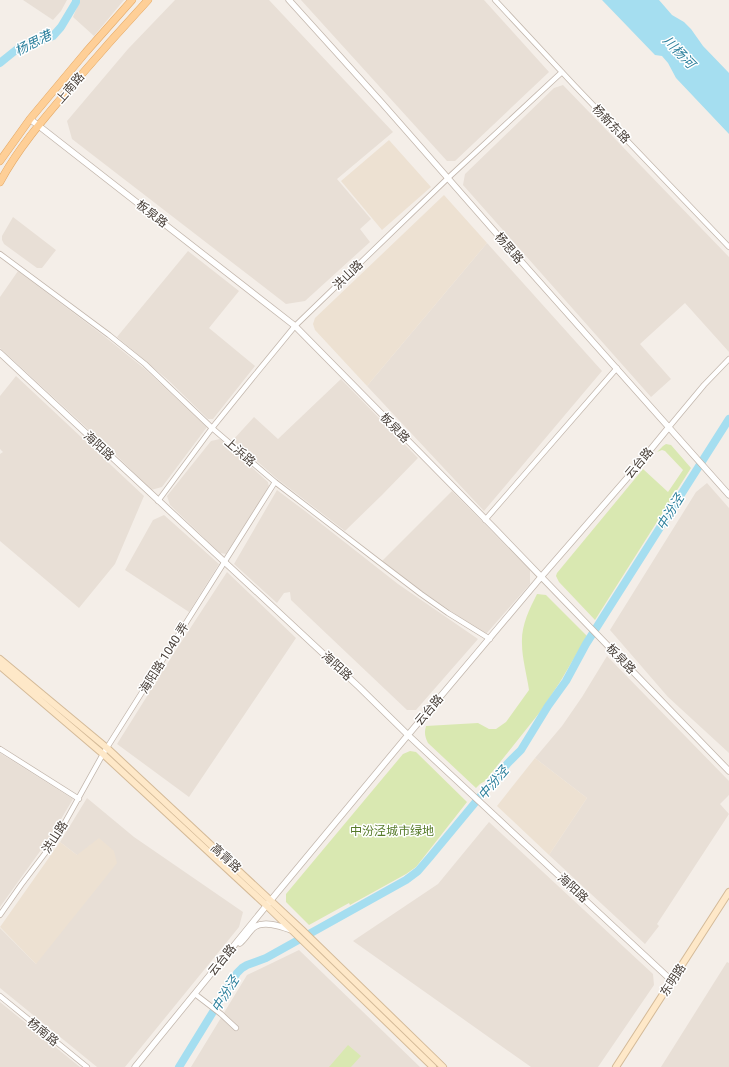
<svg xmlns="http://www.w3.org/2000/svg" width="729" height="1067" viewBox="0 0 729 1067" font-family="Roboto,'Noto Sans SC',sans-serif">
  <style>
    .residential { fill: #e8dfd6 }
    .education { fill: #ede1d2 }
    .green { fill: #d9e8b1 }
    .water { fill: #a5def0 }
    .lines { fill: none; stroke-linecap: round; stroke-linejoin: round }
    .river { stroke: #a5def0; stroke-width: 8 }
    .minor-casing { stroke: #c3b7ad; stroke-width: 6 }
    .tertiary-casing { stroke: #c3b7ad; stroke-width: 7 }
    .secondary-casing { stroke: #d4ba98; stroke-width: 8 }
    .primary-casing { stroke: #e4a966; stroke-width: 8 }
    .minor { stroke: #fff; stroke-width: 4.5 }
    .tertiary { stroke: #fff; stroke-width: 5.5 }
    .secondary { stroke: #fee8c8; stroke-width: 6 }
    .primary { stroke: #fecf97; stroke-width: 7 }
    .labels { text-anchor: middle; dominant-baseline: central; stroke-width: 3; stroke-linejoin: round; paint-order: stroke }
    .street-label { font-size: 12px; fill: #473e37; stroke: #fff }
    .park-label { font-size: 12px; fill: #557a29; stroke: #fff }
    .water-label { font-size: 13px; font-style: italic; fill: #2a7f9c; stroke: #fff }
  </style>
  <rect width="100%" height="100%" fill="#f4eee8"/>
  <path class="residential" d="M23 0H67L61 11 53 20Z
    M80 0H124L94 36 73 17Z
    M175 0H269L393 132 337 179 371 219 360 229 370 242 305 301 286 304 72 139 67 121 128 49Z
    M301 0H484L549 72 455 161H447Z
    M563 85 729 257V352L685 303 640 344 671 379 651 397 463 185 465 174 554 88Z
    M13 217 56 250 42 268H37L4 244 2 240V236Z
    M487 243 602 371 484 511 367 386Z
    M188 251 239 291 209 328 255 366 213 419H208L168 380 117 337Z
    M18 271 104 336 145 369 207 427 162 487 151 490 115 454 0 348V297Z
    M16 376 144 496 115 564 79 608 0 541V454L3 452 0 449V396Z
    M341 379 418 458 382 495 345 531 276 478 233 440 254 417 278 439Z
    M220 439 268 482 269 487 226 554 220 553 170 505 167 496 211 441Z
    M707 483 729 508V753L668 697 610 630 696 492Z
    M277 490 305 511 398 584 478 639 416 710H407L291 600 290 592 284 593 277 603 234 564Z
    M452 491 530 570V584L486 634 473 626 424 593 382 561Z
    M164 515 219 564 189 612 125 570 153 520Z
    M227 572 296 638 189 797 117 744 176 650Z
    M607 656 729 781V795L720 804 729 814 657 924 659 926 645 944 549 855 587 798 535 758 562 726 582 697Z
    M0 753 73 799 51 836 0 907Z
    M87 798 134 837 243 912 239 927 125 1067H97L0 988V928L36 964 77 855 60 842Z
    M489 822 653 974 654 985 598 1067H531L353 941 438 884Z
    M299 950 420 1067H191L247 975Z
    M727 962 729 963V1067H661Z
    M0 1002 80 1067H0Z"/>
  <path class="education" d="M389 140 431 187 382 230 341 181Z
    M444 195 487 243 367 386 315 330 313 324 315 318Z
    M535 758 587 798 549 855 497 806Z
    M99 838 114 851 117 863 36 964 0 927 60 842 77 855Z"/>
  <path class="green" d="M666 444 671 445 691 468 595 620 559 582 556 576 557 573 643 469 668 492 683 470 665 451 662 450 657 452 663 446Z
    M537 594 546 595 587 636 560 682 540 712 485 781 480 784 476 788 428 743C425 737 424 733 426 726L478 723 489 729H496L506 722 529 690C527 676 522 658 522 644 521 626 529 610 537 594Z
    M410 751 416 752 467 802 416 867 406 874 350 905 349 903 309 925 286 902V894L403 754Z
    M348 1045 361 1056 351 1067H329Z"/>
  <path class="water" d="M602 0H659L672 15 684 22 691 29 703 46 729 73V134L676 78 668 63 662 56 655 55Z"/>
  <g class="lines">
    <path class="river" d="M0 63 16 50 53 36 61 27 76 2V0
      M179 1067 237 973 242 968 247 965 266 958 406 880 418 871 430 857 508 763 521 750 548 706 566 681 586 644 729 419"/>
    <g class="minor-casing">
      <path id="minor" d="M495 0 574 85 729 247
        M0 254 109 335 145 364 212 428 275 482 379 562 421 594 448 613 490 639
        M669 427 704 385 729 359
        M158 501 212 428 250 381 295 326 448 178 562 72
        M485 520 617 368
        M0 749 79 799
        M0 915 21 885 46 852 59 833 103 754 275 482
        M195 994 221 1014 236 1028
        M0 996 87 1067"/>
    </g>
    <g class="tertiary-casing">
      <path id="tertiary" d="M289 0 382 103 503 241 729 495
        M30 119 295 326 496 530 729 771
        M0 353 359 687 408 735 672 981
        M240 943C245 939 248 933 253 928 263 920 280 926 291 930
        M135 1067 271 900 408 735 541 577 628 477 669 427"/>
    </g>
    <g class="secondary-casing">
      <path id="secondary" d="M0 659 107 748 302 930 443 1067
        M0 666 103 754 266 905 433 1067
        M616 1067 729 892"/>
    </g>
    <g class="primary-casing">
      <path id="primary" d="M0 161 30 119 86 52 132 0
        M0 182C20 145 48 114 75 82 99 54 123 27 148 0"/>
    </g>
    <use href="#minor" class="minor"/>
    <use href="#tertiary" class="tertiary"/>
    <use href="#secondary" class="secondary"/>
    <use href="#primary" class="primary"/>
  </g>
  <g class="labels">
    <g class="street-label">
      <text transform="translate(70 88) rotate(-49)">上南路</text>
      <text transform="translate(611 124) rotate(46)">杨新东路</text>
      <text transform="translate(152 214) rotate(38)">板泉路</text>
      <text transform="translate(509 248) rotate(49)">杨思路</text>
      <text transform="translate(348 275) rotate(-44)">洪山路</text>
      <text transform="translate(395 428) rotate(46)">板泉路</text>
      <text transform="translate(99 446) rotate(43)">海阳路</text>
      <text transform="translate(240 452) rotate(41)">上浜路</text>
      <text transform="translate(639 463) rotate(-50)">云台路</text>
      <text transform="translate(164 658) rotate(-58)">海阳路 1040 弄</text>
      <text transform="translate(621 659) rotate(46)">板泉路</text>
      <text transform="translate(337 666) rotate(43)">海阳路</text>
      <text transform="translate(429 710) rotate(-50)">云台路</text>
      <text transform="translate(55 837) rotate(-57)">洪山路</text>
      <text transform="translate(226 858) rotate(43)">高青路</text>
      <text transform="translate(573 888) rotate(43)">海阳路</text>
      <text transform="translate(222 960) rotate(-51)">云台路</text>
      <text transform="translate(673 980) rotate(-57)">东明路</text>
      <text transform="translate(43 1032) rotate(39)">杨南路</text>
    </g>
    <g class="park-label">
      <text x="392" y="831">中汾泾城市绿地</text>
    </g>
    <g class="water-label">
      <text transform="translate(33 43) rotate(-27)">杨思港</text>
      <text transform="translate(679 52) rotate(46)">川杨河</text>
      <text transform="translate(670 512) rotate(-58)">中汾泾</text>
      <text transform="translate(493 783) rotate(-50)">中汾泾</text>
      <text transform="translate(225 994) rotate(-58)">中汾泾</text>
    </g>
  </g>
</svg>
